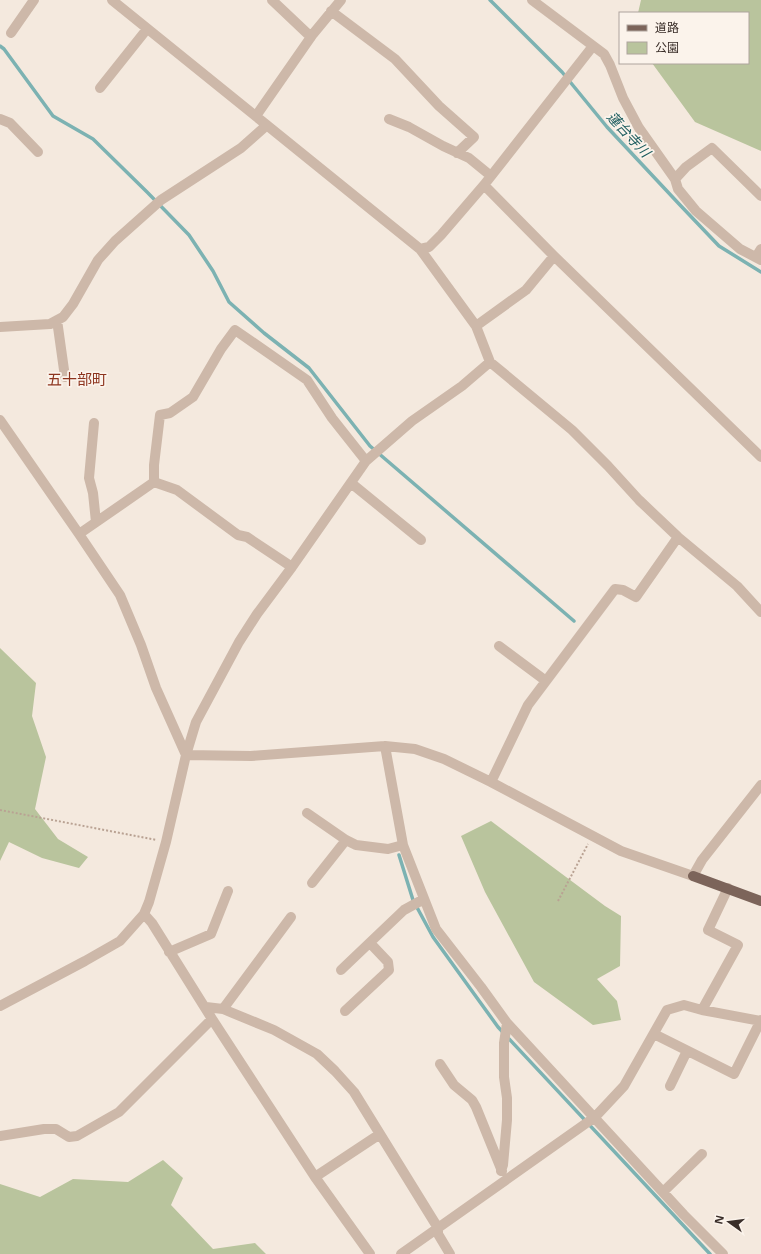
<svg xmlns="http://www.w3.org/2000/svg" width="761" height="1254" viewBox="0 0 761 1254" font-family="'Noto Sans','Noto Sans JP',sans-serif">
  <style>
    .green { fill: #b9c49d }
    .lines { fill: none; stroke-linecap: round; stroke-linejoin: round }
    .stream { stroke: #7cb2b2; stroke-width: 3.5 }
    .path { stroke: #b9a293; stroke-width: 2; stroke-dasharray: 2 2; stroke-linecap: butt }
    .minor { stroke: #cdb8a9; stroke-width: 10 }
    .major { stroke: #7c645a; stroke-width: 10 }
    .labels { text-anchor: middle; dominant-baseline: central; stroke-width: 3.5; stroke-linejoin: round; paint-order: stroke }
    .water-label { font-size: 14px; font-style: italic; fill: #1c5c5e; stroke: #fbf3eb }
    .quarter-label { font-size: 15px; fill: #8d341e; stroke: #fbf3eb }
  </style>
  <rect width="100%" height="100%" fill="#f4e9de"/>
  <path class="green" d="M641 0H761V151L695 122 652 63H748V13H638Z
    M0 648 36 683 32 716 46 757 35 809 58 839 88 857 79 868 42 858 9 842 0 861Z
    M491 821 605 906 621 916 620 966 597 979 617 1001 621 1020 593 1025 534 982 485 892 461 836Z
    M163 1160 183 1178 171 1205 213 1249 255 1243 266 1254H0V1184L40 1197 73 1179 128 1182Z"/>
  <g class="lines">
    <path class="stream" d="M490 0 562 72 607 127 680 205 719 246 761 272
      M0 46 4 49 53 116 93 139 147 192 189 235 213 271 229 302 264 333 309 368 370 446 574 621
      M399 855 413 900 433 937 498 1027 710 1254"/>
    <path class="path" d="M0 810 157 840
      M558 901 588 844"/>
    <path class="minor" d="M112 0 420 249 476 326 490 362 572 430 608 466 639 500 678 537 737 586 761 612
      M272 0 311 37
      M532 0 604 54 610 65 623 98 639 128 675 179 678 189 696 211 740 249 761 260
      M331 11 395 59 439 106 474 137 457 153
      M11 33 34 0
      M100 88 147 29
      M256 116 313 34 341 0
      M0 119 10 123 38 152
      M389 119 409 127 443 146 469 158 491 176
      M675 179 686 167 712 148 761 196
      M484 185 554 256 761 457
      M420 249 429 247 441 235 484 185 593 46
      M756 257 761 249
      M57 320 65 377
      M476 326 526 290 554 256
      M0 327 50 324 63 317 73 304 98 260 115 241 161 200 241 148 267 125
      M0 420 79 534 120 595 141 645 156 688 186 755
      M94 423 89 478 93 493 96 522
      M154 482V465L160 415 170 413 193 397 221 349 235 330 307 380 332 418 366 461
      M154 482 177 490 238 535 247 537 292 567
      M351 483 421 540
      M79 534 154 482
      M499 646 546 681
      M385 746 403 845 436 929 481 987 507 1023 684 1215 723 1254
      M186 755 251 756 385 746 415 749 444 759 491 782 621 851 693 876 702 860 761 785
      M491 782 528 705 615 589 623 590 636 597 678 537
      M307 813 346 840 356 845 388 849 403 845
      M312 883 346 840
      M144 914 152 923 212 1019 315 1177 370 1254
      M169 952 211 934 228 891
      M341 970 404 910 424 899
      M0 1006 85 961 120 941 144 914 149 902 166 842 186 755 196 722 239 642 257 614 292 567 366 461 412 421 462 386 490 362
      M206 1007 223 1009 274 1030 317 1054 335 1071 354 1092 438 1228V1234L450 1254
      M223 1009 291 917
      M702 1010 738 945 708 930 728 888
      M345 1011 389 970 388 962 370 943
      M654 1034 734 1074 761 1020
      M440 1064 454 1085 472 1100 476 1107 502 1171
      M670 1086 687 1051
      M0 1136 44 1129H56L69 1137 77 1136 119 1112 212 1019
      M501 1171 503 1165 507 1120V1098L504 1077V1043L507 1023
      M315 1177 380 1134
      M663 1192 702 1154
      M401 1254 595 1117 624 1086 667 1010 684 1005 702 1010 761 1021"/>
    <path class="major" d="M693 876 761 901"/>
  </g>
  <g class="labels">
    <g class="water-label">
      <text transform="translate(629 134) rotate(47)">蓮台寺川</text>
    </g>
    <g class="quarter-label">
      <text x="77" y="379">五十部町</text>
    </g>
  </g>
  <rect x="619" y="12" width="130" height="52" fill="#fbf3eb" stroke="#aea49d"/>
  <rect x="627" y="25" width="20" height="6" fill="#7c645a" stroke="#aea49d"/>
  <text x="655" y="32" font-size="12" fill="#3a2e29">道路</text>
  <rect x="627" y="42" width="20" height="12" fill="#b9c49d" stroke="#aea49d"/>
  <text x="655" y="52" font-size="12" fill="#3a2e29">公園</text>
  <g transform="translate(729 1222) rotate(284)" stroke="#fbf3eb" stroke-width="3" paint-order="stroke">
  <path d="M0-3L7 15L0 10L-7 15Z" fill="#3a2e29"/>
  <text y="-6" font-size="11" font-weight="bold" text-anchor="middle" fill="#3a2e29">N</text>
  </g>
</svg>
